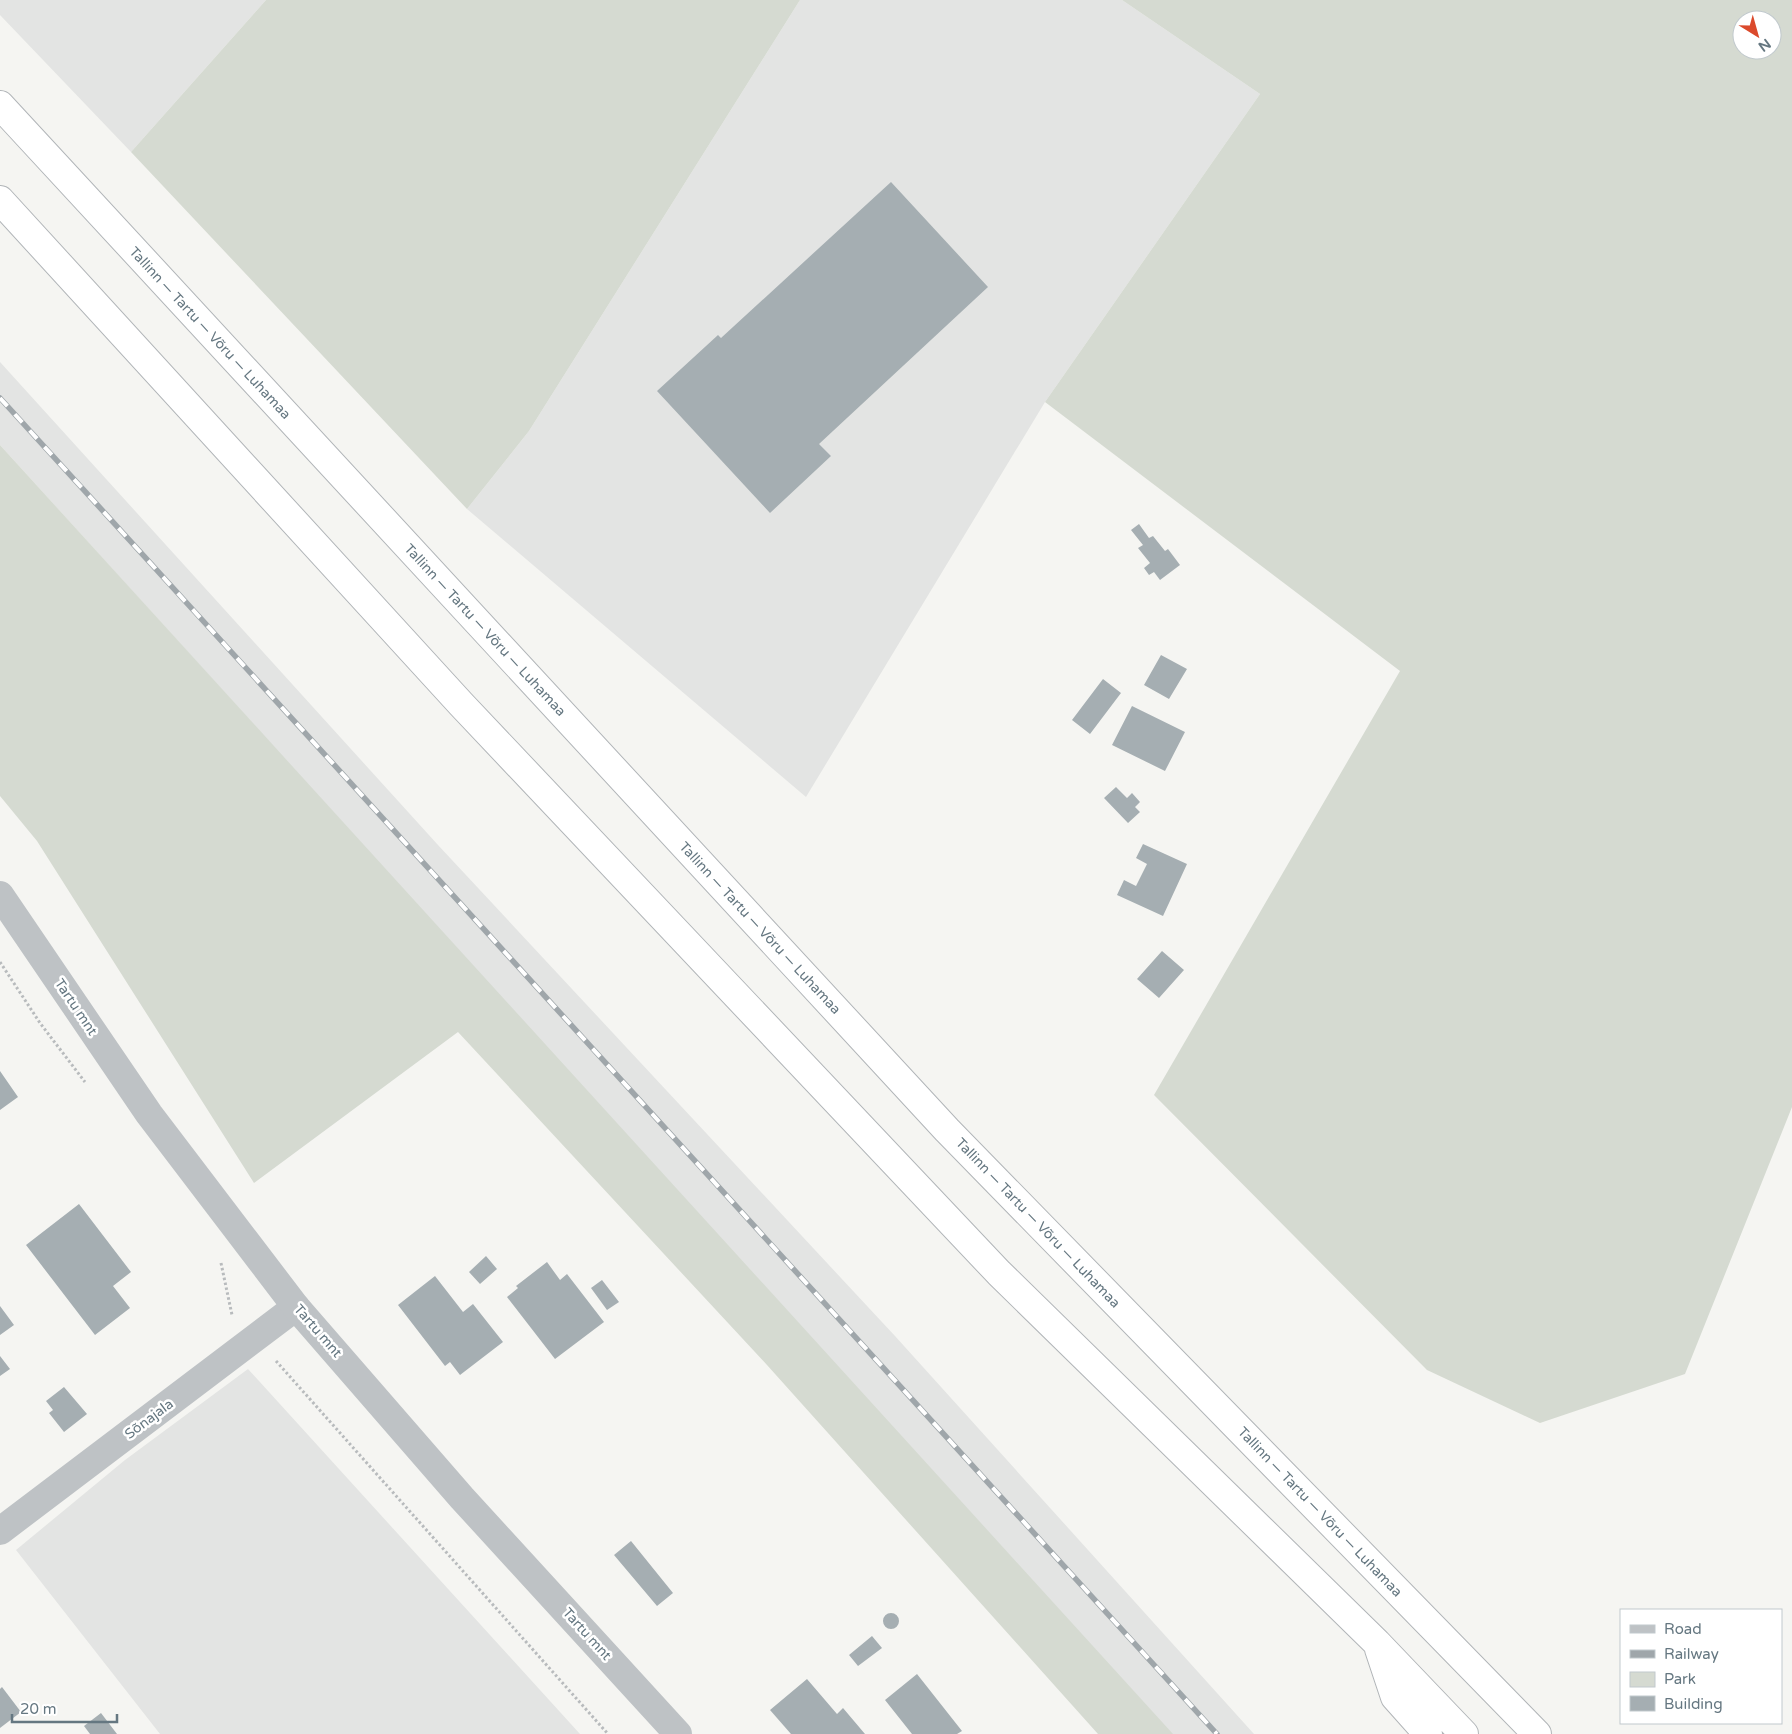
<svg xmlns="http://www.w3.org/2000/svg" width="1792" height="1734" viewBox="0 0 1792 1734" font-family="'Varela Round',sans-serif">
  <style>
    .built { fill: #e3e4e3 }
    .green { fill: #d5dad1; fill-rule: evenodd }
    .building { fill: #a5aeb2 }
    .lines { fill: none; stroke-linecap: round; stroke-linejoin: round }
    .trunk-casing { stroke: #b1b5b8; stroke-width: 30 }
    .path { stroke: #b8bbbd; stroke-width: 3; stroke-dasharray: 2.5 2.5; stroke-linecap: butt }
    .minor { stroke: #bec2c5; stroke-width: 28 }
    .tertiary { stroke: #bec2c5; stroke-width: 28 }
    .trunk { stroke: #fff; stroke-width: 28 }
    .rail-casing { stroke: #9fa6aa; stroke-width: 5.5 }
    .rail { stroke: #fff; stroke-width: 4; stroke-dasharray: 11; stroke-linecap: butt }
    .labels { text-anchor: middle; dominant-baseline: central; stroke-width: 5; stroke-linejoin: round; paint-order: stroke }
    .street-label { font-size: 14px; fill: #657781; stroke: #fff }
  </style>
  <rect width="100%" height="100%" fill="#f5f5f2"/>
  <path class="built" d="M0 0H266L131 152 0 15Z
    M800 0H1122L1260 94 1045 402 806 797 467 509 529 431Z
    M0 362 438 845 895 1336 1254 1734H1171L980 1525 0 445Z
    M248 1369 580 1734H160L16 1550 125 1460Z"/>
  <path class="green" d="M266 0H800L529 431 467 509 131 152Z
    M1122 0H1792V1107L1685 1374 1540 1423 1427 1370 1154 1095 1400 671 1045 402 1260 94ZM1742 20H1772V50H1742Z
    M0 445 1173 1734H1098L767 1365 458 1032 254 1183 37 841 0 796Z"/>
  <path class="building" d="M891 182 988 287 819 444 831 456 770 513 657 391 718 335 721 338Z
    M1139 524 1149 538 1153 536 1165 551 1168 549 1180 565 1160 580 1154 572 1149 575 1144 568 1150 563 1138 548 1143 545 1131 530Z
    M1161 655 1187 669 1169 699 1144 685Z
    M1103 679 1121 693 1090 734 1072 720Z
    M1132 706 1185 732 1165 771 1112 745Z
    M1116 787 1127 798 1132 793 1140 802 1135 807 1140 812 1128 823 1104 798Z
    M1143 844 1187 864 1163 916 1117 895 1124 880 1136 886 1147 864 1136 858Z
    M1162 951 1184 970 1159 998 1137 979Z
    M0 1071 18 1097 0 1110Z
    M79 1204 131 1272 113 1286 130 1308 95 1335 26 1245Z
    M486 1256 497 1269 480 1284 469 1272Z
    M547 1262 560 1280 567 1274 604 1322 555 1359 507 1297 518 1288 516 1286Z
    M435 1276 463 1312 473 1304 503 1342 460 1375 450 1362 445 1366 398 1305Z
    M602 1280 619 1302 607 1310 591 1288Z
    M0 1306 14 1325 0 1335Z
    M0 1356 10 1369 0 1376Z
    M64 1387 87 1414 64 1432 49 1413 53 1410 46 1401Z
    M631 1541 673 1593 657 1606 614 1555Z
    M883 1621a8 8 0 1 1 16 0a8 8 0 1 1-16 0Z
    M872 1636 882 1648 858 1666 849 1655Z
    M917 1674 962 1731 957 1734H912L885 1700Z
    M807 1679 837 1714 843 1708 865 1734H791L770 1710Z
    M2 1687 21 1712 0 1728V1689Z
    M101 1713 117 1734H90L84 1726Z"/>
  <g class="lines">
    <g class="trunk-casing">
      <path id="trunk" d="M0 105 947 1130 1537 1734
        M0 200 461 704 999 1273 1377 1643 1464 1734
        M1379 1649 1395 1697 1428 1734"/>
    </g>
    <path class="path" d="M0 962 40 1023 85 1082
      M221 1263 232 1315
      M276 1361 608 1734"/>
    <path class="minor" d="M0 1531 296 1307"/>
    <path class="tertiary" d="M0 895 149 1114 296 1307 462 1498 678 1734"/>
    <use href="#trunk" class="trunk"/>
    <g class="rail-casing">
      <path id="rail" d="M0 398 1217 1734"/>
    </g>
    <use href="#rail" class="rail"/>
  </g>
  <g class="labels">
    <g class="street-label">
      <text transform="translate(210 333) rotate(47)">Tallinn — Tartu — Võru — Luhamaa</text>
      <text transform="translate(485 630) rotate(47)">Tallinn — Tartu — Võru — Luhamaa</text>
      <text transform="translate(760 928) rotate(47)">Tallinn — Tartu — Võru — Luhamaa</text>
      <text transform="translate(76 1007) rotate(56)">Tartu mnt</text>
      <text transform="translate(1038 1223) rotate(46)">Tallinn — Tartu — Võru — Luhamaa</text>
      <text transform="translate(318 1331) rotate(49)">Tartu mnt</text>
      <text transform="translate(149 1419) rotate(-37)">Sõnajala</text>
      <text transform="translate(1320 1512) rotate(46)">Tallinn — Tartu — Võru — Luhamaa</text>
      <text transform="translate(587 1634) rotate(48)">Tartu mnt</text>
    </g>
  </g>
  <rect x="1620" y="1609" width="162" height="115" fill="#ffffff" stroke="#c1c9cd"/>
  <rect x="1630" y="1625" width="25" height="8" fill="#bec2c5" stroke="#c1c9cd"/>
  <text x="1664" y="1634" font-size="15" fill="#657781">Road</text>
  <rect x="1630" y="1650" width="25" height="8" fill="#9fa6aa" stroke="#c1c9cd"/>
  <text x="1664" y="1659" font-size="15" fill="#657781">Railway</text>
  <rect x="1630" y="1672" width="25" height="15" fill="#d5dad1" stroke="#c1c9cd"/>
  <text x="1664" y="1684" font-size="15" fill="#657781">Park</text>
  <rect x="1630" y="1696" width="25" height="15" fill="#a5aeb2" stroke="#c1c9cd"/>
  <text x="1664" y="1709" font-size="15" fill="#657781">Building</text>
  <g transform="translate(1757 35) rotate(143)"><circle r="24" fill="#ffffff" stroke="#c1c9cd"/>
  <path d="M0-4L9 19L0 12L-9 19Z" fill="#db4a2c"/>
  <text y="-8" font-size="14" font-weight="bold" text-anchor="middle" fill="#657781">N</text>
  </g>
  <path d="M12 1714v8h105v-8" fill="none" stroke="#657781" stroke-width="2.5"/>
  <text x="20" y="1714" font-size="15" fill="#657781" stroke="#ffffff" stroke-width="4" paint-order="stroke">20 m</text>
</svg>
